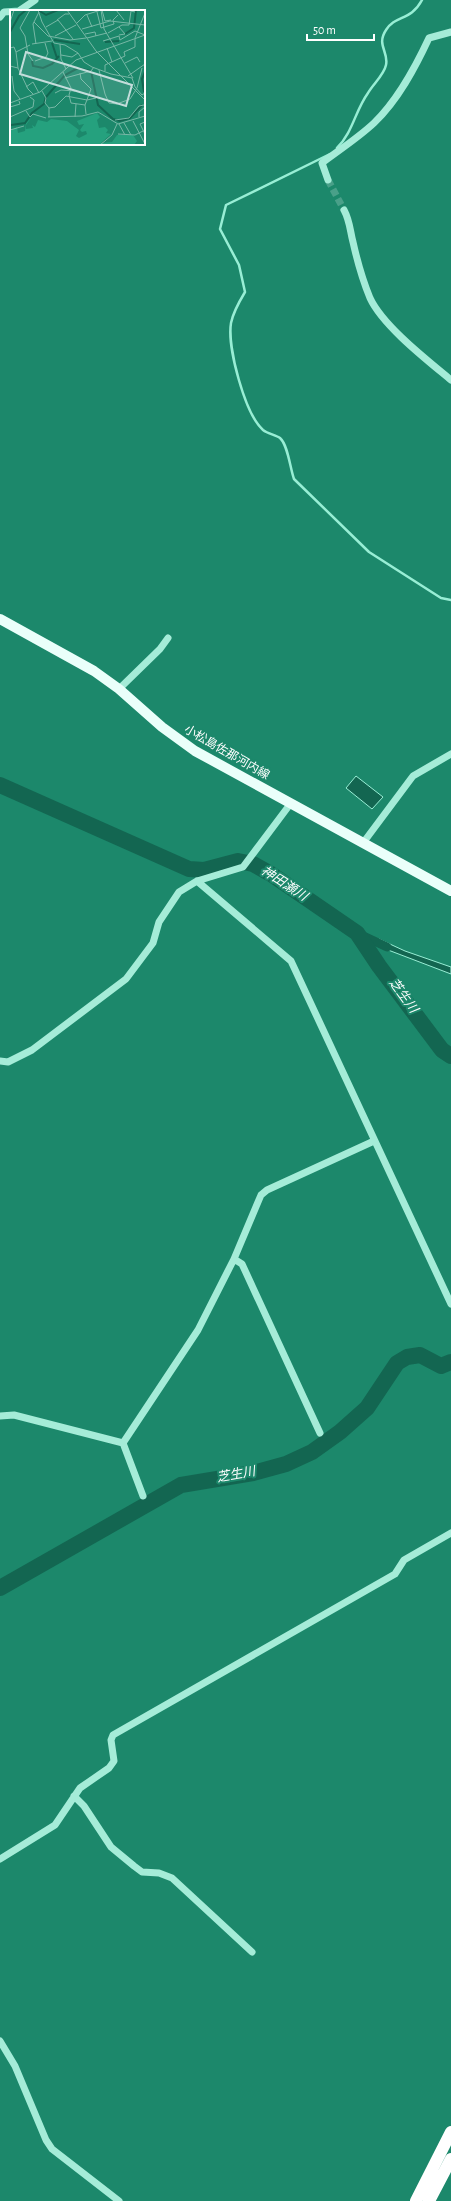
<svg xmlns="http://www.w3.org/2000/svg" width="451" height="2201" viewBox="0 0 451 2201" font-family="'Alegreya Sans','Noto Sans JP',sans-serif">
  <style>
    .water { fill: #136651; stroke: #98eed5 }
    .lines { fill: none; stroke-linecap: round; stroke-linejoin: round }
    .stream { stroke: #98eed5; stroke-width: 2.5 }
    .canal { stroke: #136651; stroke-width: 9 }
    .river { stroke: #136651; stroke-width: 16 }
    .minor-tunnel { stroke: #49a089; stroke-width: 7; stroke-dasharray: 7 3.5; stroke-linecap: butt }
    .minor { stroke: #a5ecd8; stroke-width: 7 }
    .major { stroke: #eafffa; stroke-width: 10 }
    .highway { stroke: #fff; stroke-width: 12 }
    .labels { text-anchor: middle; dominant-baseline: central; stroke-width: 4; stroke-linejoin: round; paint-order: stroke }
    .street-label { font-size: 12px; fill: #fff; stroke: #1c886b }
    .water-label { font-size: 13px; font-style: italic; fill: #fff; stroke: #1c886b }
    .inset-river { fill: none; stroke: #136651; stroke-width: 2 }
    .inset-road { fill: none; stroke: #77b8a6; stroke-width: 1 }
    .view { fill: #c3dddb; fill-opacity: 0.15; stroke: #c3dddb; stroke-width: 2 }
    .inset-edge { fill: none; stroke: #fff; stroke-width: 2 }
  </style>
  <rect width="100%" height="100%" fill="#1c886b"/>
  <path class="water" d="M356 776 383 797 372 809 346 788Z
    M379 939 405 951 451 967V974L375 945Z"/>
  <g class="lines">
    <path class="stream" d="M337 148C353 132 355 111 368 93 373 84 384 75 386 65 389 52 376 45 386 30 395 15 411 21 422 0
      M330 154 226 205 220 229 239 265 245 292C239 302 233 312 231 323 227 347 245 414 263 430 268 434 276 435 280 438 288 445 290 468 294 479L369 552 441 598 451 600"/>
    <path class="canal" d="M357 933 387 947"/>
    <path class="river" d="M0 785 189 869 204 870 238 861 253 864 271 874 357 933 379 966 442 1050 451 1056
      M0 1588 181 1485 253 1473 286 1464 312 1452 340 1432 367 1408 397 1363 407 1357 420 1355 441 1366 451 1362"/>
    <path class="minor-tunnel" d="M328 180 344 210"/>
    <path class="minor" d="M0 17 4 12 19 11 35 0
      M328 180 322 163C339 150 358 138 374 123 398 100 415 68 429 38L451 32
      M344 210C350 221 350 231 353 242 357 260 363 281 370 298 383 326 427 360 451 380
      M119 689 160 649 168 638
      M363 843 413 776 451 754
      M197 881 291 961 451 1304
      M0 1061 8 1062 32 1050 126 979 153 943 159 922 179 892 197 881 243 867 291 803
      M234 1259 242 1264 320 1433
      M0 1416 14 1415 123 1443
      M123 1443 198 1330 234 1259 261 1195 267 1190 374 1141
      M123 1443 143 1496
      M74 1796 84 1806 111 1847 134 1866 142 1872 159 1873 172 1878 252 1952
      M0 1859 55 1825 80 1788 109 1768 114 1761 111 1740 113 1735 395 1574 404 1560 451 1533
      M0 2041 15 2066 46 2140 52 2149 119 2201"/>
    <path class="major" d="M0 619 94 671 119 689 162 727 195 751 451 891"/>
    <path class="highway" d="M416 2201 451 2132
      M429 2201 451 2159"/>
  </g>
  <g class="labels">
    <g class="street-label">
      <text transform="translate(227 752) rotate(30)">小松島佐那河内線</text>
    </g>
    <g class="water-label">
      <text transform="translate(284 884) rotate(33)">神田瀬川</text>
      <text transform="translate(403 996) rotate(54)">芝生川</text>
      <text transform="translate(236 1475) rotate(-10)">芝生川</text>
    </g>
  </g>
  <g transform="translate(10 10)">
    <rect width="135" height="135" fill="#1c886b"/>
    <path d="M87 103 90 107 87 110 89 118 95 117 98 120 96 123 101 124 91 133 102 132 107 125H123L127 131 124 135H0V121L7 117 8 123 15 121 16 113 21 108 16 115V119L23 118 22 115 25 117 28 110 37 112 41 109 57 111 69 120 66 126 69 128 77 124 76 121 72 122 70 120 74 114 69 115 67 111Z" fill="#25a17e"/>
    <path class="inset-river" d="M28 0 36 5 48 0M0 22 9 6 16 0M115 24 124 18 126 0M44 30 70 34M95 32 109 31M42 33 47 48M22 51 23 56 33 58 42 54 49 46M134 82 132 69 135 62M1 115 15 113 22 103 34 94 36 87 55 65 68 58 81 61 88 95 103 109 110 111 120 108 132 95"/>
    <path class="inset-road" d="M20 0 10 18 15 26 18 44 23 51M28 0 32 12 44 33 55 35 68 43 74 52 82 57 101 64 122 68 125 77 132 85 135 83M57 0 86 41 135 90M91 0 94 19 123 68M92 0 95 11 101 10M106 0 114 10M87 2 91 18 104 14 103 10 108 5M77 5 82 17M47 10 55 4H59M0 12 4 0M24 12 38 26 60 30 76 28M67 13 75 5 91 0M36 17 48 10 63 29M72 19 100 11 135 15M98 23 112 15H119L121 1 125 2M75 24 85 22 86 26M109 25 115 24 109 17M45 26 66 15M77 28 97 23M125 28 135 3M110 30 125 21 135 25M93 31 109 26 110 30M22 34 42 31M26 34 23 14 29 2M50 34 51 49 56 59M0 38 4 37 6 42 20 35M97 38 102 52M6 42 8 58M51 45 62 47 68 43M25 51 36 47 38 43 35 33M115 53 127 47 130 52M0 56 8 58 18 79 23 84M89 60 95 84 99 93 107 94 120 89 127 78 132 58M95 61V55L115 46 114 42 125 37V29M53 62 61 78 59 85 61 93 75 95M70 63 71 69 81 79M2 66 4 81 10 89M118 66 135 54M55 68 81 61 84 57M16 77 23 72 29 83M32 81 36 88 35 93 39 98V107M45 83 51 80 65 81M0 93 30 82 66 50 135 25M0 97 10 94 9 91M39 98 45 97 56 86 77 90 86 88M16 101 20 107 23 104 36 108M76 104 75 95 81 79M0 107 23 97 24 90 20 87M38 107 72 106 88 102 108 114 135 106M65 107 66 94M129 107V102L135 97M105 110 119 108 129 96 134 95M123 111 135 134M135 112 130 114 135 124M114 113 121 125M109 114 115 125M0 120 14 116M108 124 125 125 133 121M90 135 102 125 107 114"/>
    <path class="view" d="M16 42 122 75 116 96 10 64Z"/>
    <rect width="135" height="135" class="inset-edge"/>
  </g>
  <path d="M307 34v6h67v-6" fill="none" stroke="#ffffff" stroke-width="2"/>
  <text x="313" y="34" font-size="12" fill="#ffffff" stroke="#1c886b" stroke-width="3" paint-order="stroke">50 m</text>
</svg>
